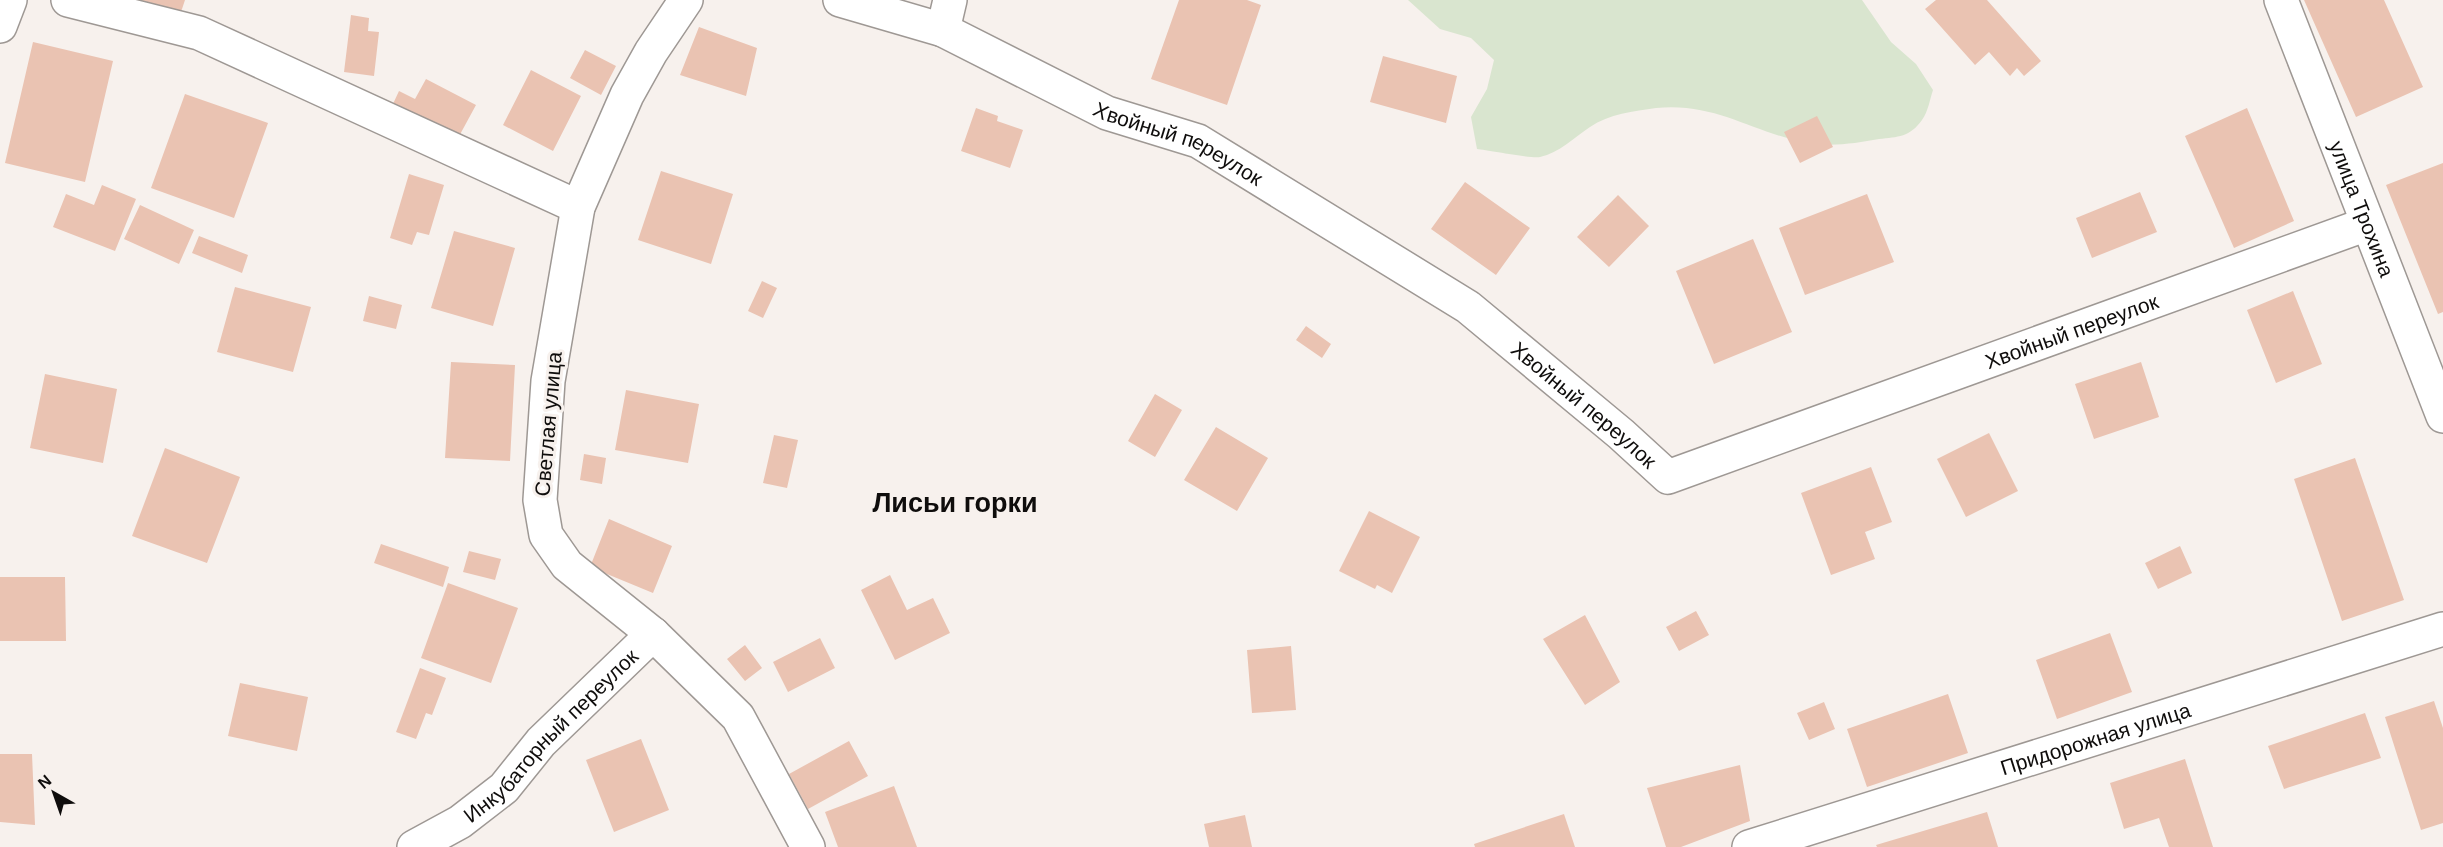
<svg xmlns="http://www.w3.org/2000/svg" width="2443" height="847" viewBox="0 0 2443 847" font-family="Helvetica,sans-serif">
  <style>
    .green { fill: #d9e5cf }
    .building { fill: #eac3b2 }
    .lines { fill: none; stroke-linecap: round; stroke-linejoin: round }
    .minor-casing { stroke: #9e9894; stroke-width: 36 }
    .minor { stroke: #fff; stroke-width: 33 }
    .labels { text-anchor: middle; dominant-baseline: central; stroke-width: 6; stroke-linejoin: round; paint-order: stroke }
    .street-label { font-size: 21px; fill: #0f0d0c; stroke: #f7f1ed }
    .district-label { font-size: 27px; font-weight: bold; fill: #0f0d0c; stroke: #f7f1ed }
  </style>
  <rect width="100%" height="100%" fill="#f7f1ed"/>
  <path class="green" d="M1408 0H1862L1891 42 1916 64 1933 90C1930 99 1928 112 1922 120 1910 137 1898 137 1879 139 1857 143 1832 147 1810 143 1753 134 1718 102 1656 108 1634 111 1609 114 1590 127 1575 137 1559 153 1540 157 1533 159 1488 150 1477 149L1471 117 1487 89 1494 60 1471 38 1440 29Z"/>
  <path class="building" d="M137 0H185L179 18 136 4Z
    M1179 0H1247L1261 5 1227 105 1151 79Z
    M1936 0H1987L2041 61 2024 76 2017 68 2010 76 1989 52 1975 65 1925 9Z
    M2304 0H2384L2423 87 2356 117Z
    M351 15 369 18 368 31 379 32 374 76 344 72Z
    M699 27 757 48 746 96 680 75Z
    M33 42 113 61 85 182 5 163Z
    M585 50 616 66 601 95 570 78Z
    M1383 56 1457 76 1446 123 1370 102Z
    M531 70 581 96 553 151 503 125Z
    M426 79 476 105 457 140 392 106 399 91 415 99Z
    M185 94 268 123 234 218 151 188Z
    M976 108 998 116 997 121 1023 130 1010 168 961 151Z
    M2247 108 2294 221 2234 248 2185 136Z
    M1817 116 1833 147 1800 163 1784 132Z
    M2443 163V312L2438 314 2386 185Z
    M661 171 733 194 711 264 638 240Z
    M409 174 444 185 429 235 417 232 412 245 390 238Z
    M1465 182 1530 228 1496 275 1431 229Z
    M102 185 136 199 115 251 53 227 66 194 94 205Z
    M2140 192 2157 232 2092 258 2076 218Z
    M1867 194 1894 262 1805 295 1779 228Z
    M1618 195 1649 226 1609 267 1577 237Z
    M140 205 194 230 179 264 124 239Z
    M454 231 515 248 493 326 431 308Z
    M199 236 248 255 242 273 192 253Z
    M1753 239 1792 332 1714 364 1676 271Z
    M762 281 777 288 763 318 748 311Z
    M235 287 311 307 293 372 217 352Z
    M2293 291 2322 364 2276 383 2247 310Z
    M369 296 402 305 396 329 363 321Z
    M1306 326 1331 344 1322 358 1296 340Z
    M451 362 515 365 510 461 445 458Z
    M2141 362 2159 417 2094 439 2075 384Z
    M45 374 117 389 103 463 30 448Z
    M626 390 699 404 688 463 615 450Z
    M1155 394 1182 410 1155 457 1128 441Z
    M1216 427 1268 458 1237 511 1184 480Z
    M1989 433 2018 491 1966 517 1937 459Z
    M774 435 798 440 787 488 763 483Z
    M165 448 240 477 207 563 132 536Z
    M584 454 606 458 602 484 580 480Z
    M2355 458 2404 600 2342 621 2294 479Z
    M1871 467 1892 522 1865 532 1875 559 1831 575 1801 493Z
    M1369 511 1420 537 1392 593 1377 585 1375 589 1339 571Z
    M609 519 672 546 653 593 590 567Z
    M381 544 449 567 443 587 374 563Z
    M2180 546 2192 573 2158 589 2145 563Z
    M469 551 501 559 495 580 463 572Z
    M890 575 907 610 933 598 950 633 895 660 861 590Z
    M0 577H65L66 641H0Z
    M448 583 518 608 491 683 421 658Z
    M1696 611 1709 635 1679 651 1666 627Z
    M1585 615 1620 682 1585 705 1543 639Z
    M2110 633 2132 692 2057 719 2036 660Z
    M820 638 835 668 788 692 773 662Z
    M745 645 762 668 745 681 727 659Z
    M1291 646 1296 710 1252 713 1247 650Z
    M420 668 446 678 432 715 426 713 416 739 396 732Z
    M240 683 308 697 297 751 228 736Z
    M1948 694 1968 753 1867 787 1847 729Z
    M2434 701 2443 728V823L2421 830 2385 717Z
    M1824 702 1835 729 1809 740 1797 713Z
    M2365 713 2381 758 2284 789 2268 746Z
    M641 739 669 810 614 832 586 760Z
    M849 741 868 776 808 809 789 774Z
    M0 754H32L35 825 0 822Z
    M2185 759 2213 847H2169L2159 818 2124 829 2110 783Z
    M1740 765 1750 821 1681 847H1666L1647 788Z
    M894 786 917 847H838L825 812Z
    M1987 812 1998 847H1877L1876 845Z
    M1564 814 1575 847H1475L1474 844Z
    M1245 815 1252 847H1209L1204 824Z"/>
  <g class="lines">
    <g class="minor-casing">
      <g id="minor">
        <path d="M68 0 199 33 578 207"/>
        <path d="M686 0 651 52 627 95 578 207 548 381 540 500 546 535 567 565 653 634 738 717 808 847"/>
        <path id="s1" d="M840 0 943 30 1107 113 1198 141 1468 307 1621 434 1668 477 2367 224"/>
        <path id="s2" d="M2281 0 2443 416"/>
        <path d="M0 26 10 0"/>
        <path d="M943 30 950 0"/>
        <path id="s3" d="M414 847 460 822 504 788 541 742 653 634"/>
        <path id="s4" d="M1749 847 2443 629"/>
      </g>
    </g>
    <use href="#minor" class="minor"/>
  </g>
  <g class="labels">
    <g class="street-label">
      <text stroke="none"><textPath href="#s1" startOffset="369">Хвойный переулок</textPath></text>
      <text stroke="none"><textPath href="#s2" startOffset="224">улица Трохина</textPath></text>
      <text stroke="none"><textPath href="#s1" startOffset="1395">Хвойный переулок</textPath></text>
      <text stroke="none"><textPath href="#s1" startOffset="855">Хвойный переулок</textPath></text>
      <text transform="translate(548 424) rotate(-85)">Светлая улица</text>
      <text stroke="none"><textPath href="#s3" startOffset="178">Инкубаторный переулок</textPath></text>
      <text stroke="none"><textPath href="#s4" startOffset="363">Придорожная улица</textPath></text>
    </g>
    <g class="district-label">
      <text x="955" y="503">Лисьи горки</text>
    </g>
  </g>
  <g transform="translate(54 793) rotate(320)" stroke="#f7f1ed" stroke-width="4.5" paint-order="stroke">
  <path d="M0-4.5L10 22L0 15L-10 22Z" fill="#0f0d0c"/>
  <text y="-9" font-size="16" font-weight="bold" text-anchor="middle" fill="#0f0d0c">N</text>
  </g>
</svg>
